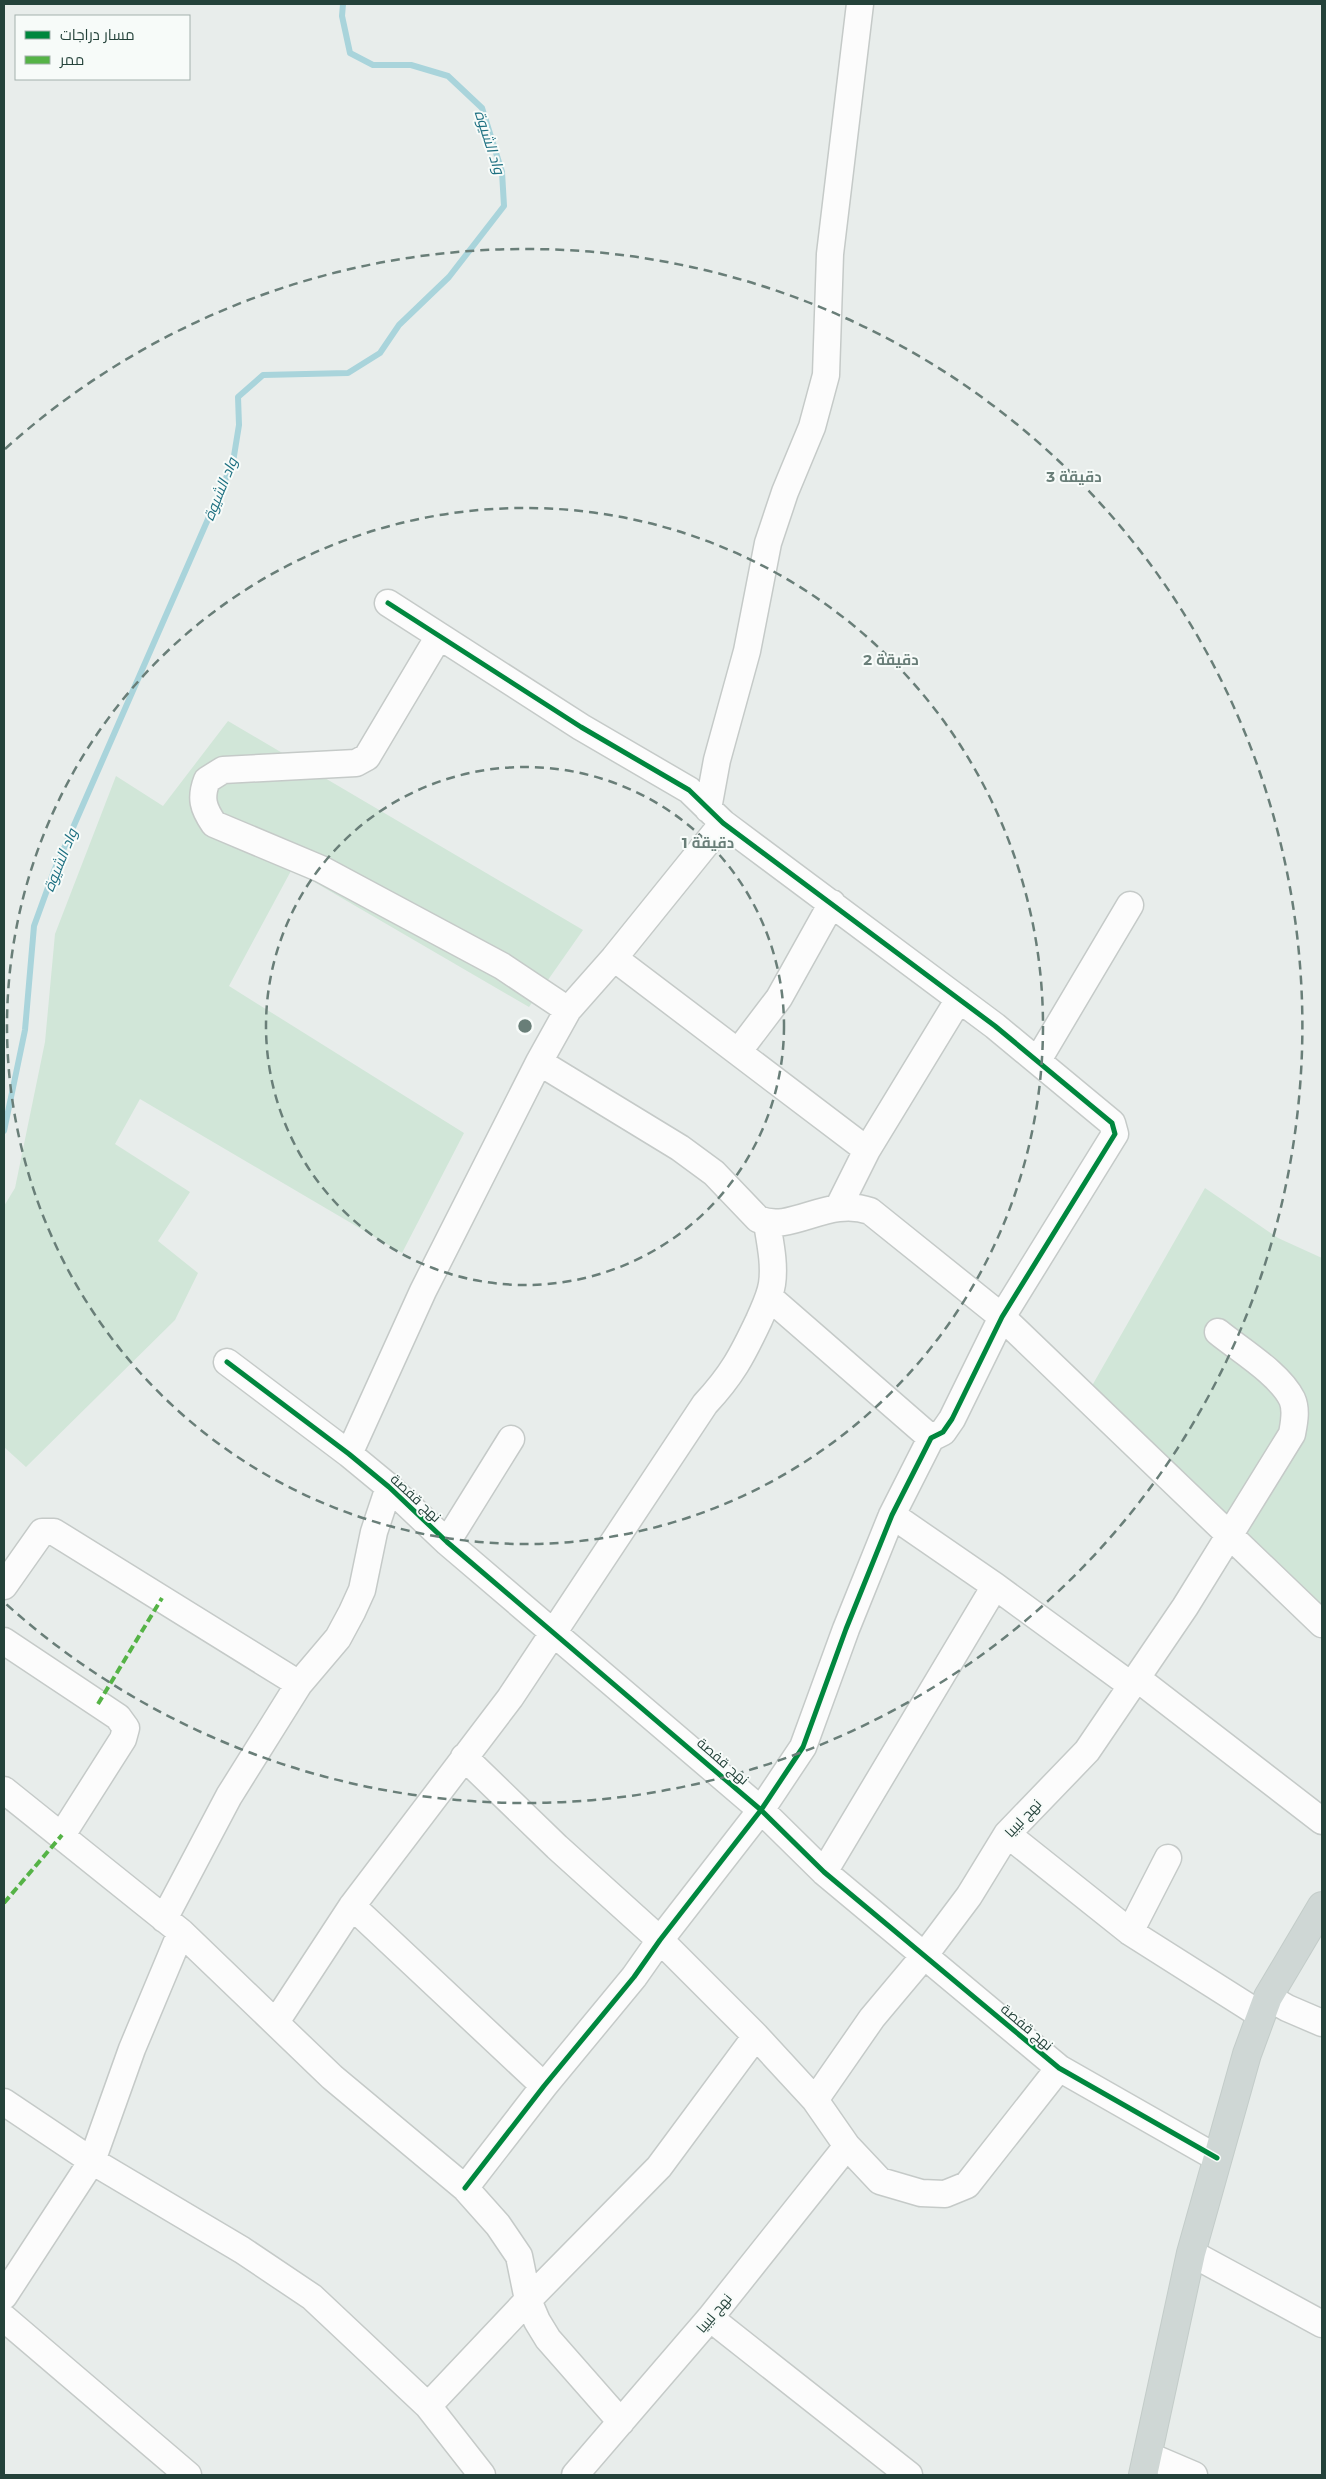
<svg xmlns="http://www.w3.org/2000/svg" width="1326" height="2479" viewBox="0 0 1326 2479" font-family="Montserrat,Cairo,sans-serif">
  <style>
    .green { fill: #d1e6d8 }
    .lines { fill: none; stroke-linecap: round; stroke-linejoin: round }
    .stream { stroke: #a9d4db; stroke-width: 6 }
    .minor-casing { stroke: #c5cac8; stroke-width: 29 }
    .major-casing { stroke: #c3ccc9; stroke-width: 30 }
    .minor { stroke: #fcfcfc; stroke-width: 26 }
    .major { stroke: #cfd7d5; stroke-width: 28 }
    .quiet { stroke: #55b346; stroke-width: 4; stroke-dasharray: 8 4; stroke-linecap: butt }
    .cycleway-casing { stroke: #f7fbf9; stroke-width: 8 }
    .cycleway { stroke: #00873e; stroke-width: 5 }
    .ring { fill: none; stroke: #697e78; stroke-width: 2.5; stroke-dasharray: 9 6 }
    .labels { text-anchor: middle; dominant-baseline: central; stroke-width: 4; stroke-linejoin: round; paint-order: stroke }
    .street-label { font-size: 14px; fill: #24423a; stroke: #f7fbf9 }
    .water-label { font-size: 15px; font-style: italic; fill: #1c6f80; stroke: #f7fbf9 }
    .centre { fill: #697e78; stroke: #f7fbf9; stroke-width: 2.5 }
    .ring-label { font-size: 15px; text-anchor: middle; font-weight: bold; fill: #697e78; stroke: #f7fbf9; stroke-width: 4; stroke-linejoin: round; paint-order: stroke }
  </style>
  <rect width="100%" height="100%" fill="#e8edeb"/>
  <path class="green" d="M228 721 583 930 529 1007 292 869 229 986 464 1133 402 1253 140 1099 115 1144 190 1192 158 1241 198 1273 175 1320 26 1467 4 1447V1206L15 1188 45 1042 55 934 116 776 163 806Z
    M1205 1188 1278 1238 1322 1258V1618L1089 1391Z"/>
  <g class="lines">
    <path class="stream" d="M4 1131 25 1030 34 926 54 871 233 462 239 425 238 397 263 375 348 373 380 353 399 325 449 277 504 206 502 172 482 108 448 76 411 65H373L350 53 342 16 343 4"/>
    <g class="minor-casing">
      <path id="minor" d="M388 603 581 727 689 790 723 823 995 1026 1112 1123 1115 1134 1002 1317 952 1419 943 1432 931 1438 892 1515 846 1629 803 1747 761 1810 660 1940 634 1977 544 2086 465 2188
        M439 636 367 757 356 763 223 770 207 780C200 798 203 808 214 824L321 869 502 966 568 1010
        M708 809 717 760 747 651 768 543 785 492 812 427 826 375 830 254 860 4
        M614 958 867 1150
        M738 1052 779 998 832 903
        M1038 1060 1130 905
        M539 1062 680 1148 714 1173 758 1219C792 1234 827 1196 870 1211L1002 1317 1322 1624
        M839 1206 867 1150 959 999
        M769 1297 931 1438
        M227 1362 349 1454 389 1487 447 1542 761 1810 824 1872 1059 2068 1217 2158
        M349 1454 423 1291 539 1062 568 1010 614 958 723 823
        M892 1515 995 1586 1132 1686
        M447 1542 511 1439
        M4 1586 42 1532H54L299 1684
        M4 1641 118 1717 126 1728 123 1739 62 1835
        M1138 1679 1322 1821
        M464 1757 557 1847 660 1940 756 2036 815 2100 847 2146 880 2181 921 2193 945 2194 967 2185 1059 2068
        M4 1790 181 1932 332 2077 465 2188 498 2225 519 2256 528 2300 537 2321 548 2339 621 2422
        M1007 1834 1130 1932 1261 2015
        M824 1872 995 1586
        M352 1906 544 2086
        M164 1919 229 1796 299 1684 338 1638 352 1612 362 1590 374 1532 389 1487
        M1130 1932 1168 1858
        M1268 1997 1287 2008 1322 2023
        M276 2022 352 1906 510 1698 705 1404C732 1375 742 1356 759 1320 764 1308 770 1297 772 1284 775 1264 770 1242 767 1223
        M815 2100 872 2018 924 1956 969 1896 1007 1834 1087 1751 1185 1607 1292 1434C1294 1423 1297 1410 1292 1399 1280 1374 1240 1350 1218 1332
        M4 2102 92 2161 242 2250 312 2297 428 2406 482 2475
        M1191 2253 1322 2324
        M4 2296 92 2161 132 2049 181 1932
        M4 2318 188 2475
        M710 2318 909 2475
        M428 2406 528 2300 659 2167 756 2036
        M1147 2455 1194 2475
        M575 2475 710 2318 847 2146"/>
    </g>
    <g class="major-casing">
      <path id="major" d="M1143 2475 1191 2253 1247 2054 1268 1997 1322 1906"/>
    </g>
    <use href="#minor" class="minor"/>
    <use href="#major" class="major"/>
    <path class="quiet" d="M98 1704 162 1598
      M4 1903 62 1835"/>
    <g class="cycleway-casing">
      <path id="cycleway" d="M388 603 581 727 689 790 723 823 995 1026 1112 1123 1115 1134 1002 1317 952 1419 943 1432 931 1438 892 1515 846 1629 803 1747 761 1810 660 1940 634 1977 544 2086 465 2188
        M227 1362 349 1454 389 1487 447 1542 761 1810 824 1872 1059 2068 1217 2158"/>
    </g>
    <use href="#cycleway" class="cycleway"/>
  </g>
  <g class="ring">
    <circle cx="525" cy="1026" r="259"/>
    <circle cx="525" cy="1026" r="518"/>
    <path d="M5 449A777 777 0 1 1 5 1603"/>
  </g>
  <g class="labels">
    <g class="street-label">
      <text transform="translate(416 1498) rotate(43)">نهج قفصة</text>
      <text transform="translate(723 1761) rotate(41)">نهج قفصة</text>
      <text transform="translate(1023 1818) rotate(-47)">نهج ليبيا</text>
      <text transform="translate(1027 2027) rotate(40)">نهج قفصة</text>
      <text transform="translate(714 2313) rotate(-50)">نهج ليبيا</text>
    </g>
    <g class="water-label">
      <text transform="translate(490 142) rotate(72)">واد الشيوة</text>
      <text transform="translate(220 489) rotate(-68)">واد الشيوة</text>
      <text transform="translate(60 860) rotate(-68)">واد الشيوة</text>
    </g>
  </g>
  <circle cx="525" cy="1026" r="8" class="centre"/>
  <g class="ring-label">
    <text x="1074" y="482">3 دقيقة</text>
    <text x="891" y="665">2 دقيقة</text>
    <text x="708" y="848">1 دقيقة</text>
  </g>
  <rect width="1326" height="2479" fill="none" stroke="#24423a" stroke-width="10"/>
  <rect x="15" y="15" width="175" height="65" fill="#f7fbf9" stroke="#a3b1ad"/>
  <rect x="25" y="31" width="25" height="8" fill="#00873e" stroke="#a3b1ad"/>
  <text x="60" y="40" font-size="15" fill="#24423a">مسار دراجات</text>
  <rect x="25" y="56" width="25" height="8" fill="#55b346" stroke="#a3b1ad"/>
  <text x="60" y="65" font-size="15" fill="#24423a">ممر</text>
</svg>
